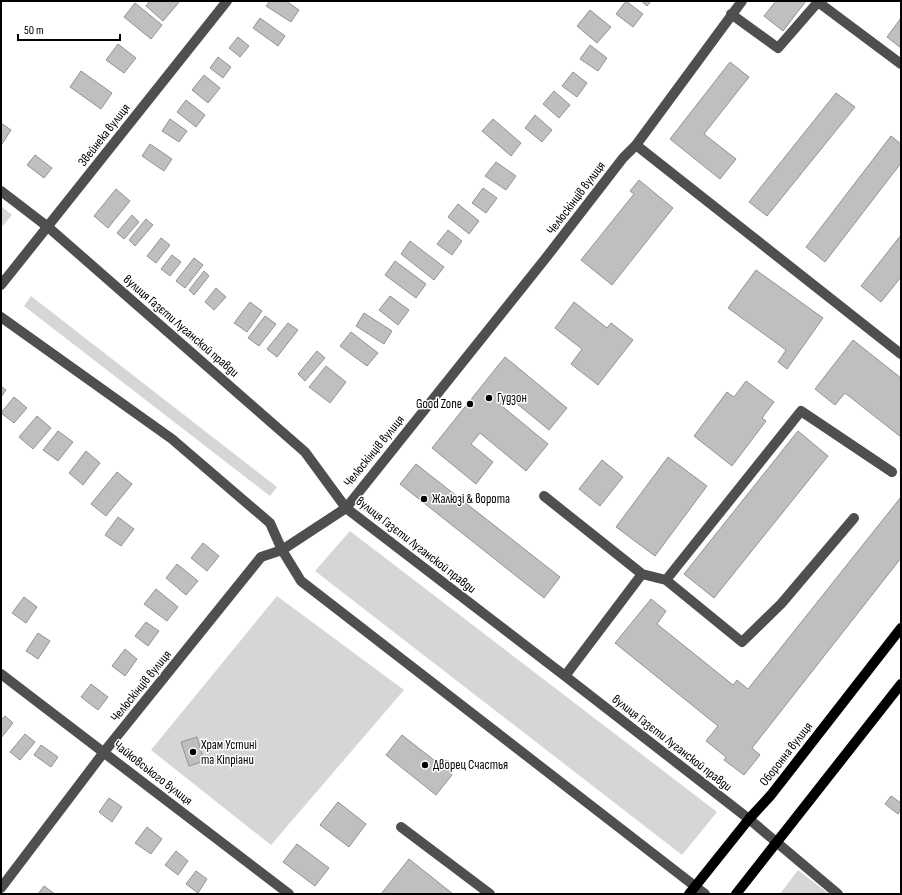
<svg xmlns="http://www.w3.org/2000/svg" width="902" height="895" viewBox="0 0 902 895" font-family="'Sofia Sans Condensed',sans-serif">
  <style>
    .green { fill: #d6d6d6 }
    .building { fill: #bfbfbf; stroke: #939393 }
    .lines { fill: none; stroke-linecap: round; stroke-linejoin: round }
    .minor { stroke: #4f4f4f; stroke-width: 10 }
    .major { stroke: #000; stroke-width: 10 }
    .poi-dot { fill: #000; stroke: #fff; stroke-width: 1.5 }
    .labels { text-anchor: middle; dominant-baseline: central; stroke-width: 3; stroke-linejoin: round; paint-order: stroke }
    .street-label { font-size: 13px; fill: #000; stroke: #fff }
    .poi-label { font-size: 13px; fill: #000; stroke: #fff; text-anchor: start }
  </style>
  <rect width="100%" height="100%" fill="#fff"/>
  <path class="green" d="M1 206 12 215 1 228Z
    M31 296 277 487 270 496 24 306Z
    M350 531 717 812 682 855 315 571Z
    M277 596 404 690 271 845 151 750Z
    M798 870 829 894H780Z"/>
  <path class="building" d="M150 1H180L163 21 146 6Z
    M270 1H286L299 10 291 22 266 6Z
    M626 1 643 14 633 27 616 14Z
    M641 1H651L647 6Z
    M776 1H806L783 31 764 16Z
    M135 3 162 25 151 39 124 17Z
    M590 10 611 27 597 43 577 26Z
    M260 18 285 36 278 46 253 28Z
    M901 18V48L887 37Z
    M238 37 249 46 240 57 229 48Z
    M118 44 136 58 124 73 106 60Z
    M590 45 607 58 598 71 580 59Z
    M218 57 231 67 223 78 210 68Z
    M730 62 749 77 704 134 736 159 720 179 670 139Z
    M81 71 112 93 101 109 70 87Z
    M573 72 587 83 577 97 562 86Z
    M204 75 220 88 208 103 192 90Z
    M554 91 570 105 559 118 543 104Z
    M836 93 855 107 767 216 749 202Z
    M186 100 205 115 196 127 177 112Z
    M535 115 552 130 542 142 525 128Z
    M170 119 187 131 179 142 162 131Z
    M493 119 521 143 511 156 482 131Z
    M1 123 11 130 2 144 1 143Z
    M891 136 901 144V163L825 262 806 247Z
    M150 144 172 159 164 171 142 156Z
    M35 155 52 168 44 178 27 165Z
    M496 162 516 176 506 190 485 176Z
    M639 180 673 208 612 285 581 260 634 194 630 191Z
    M483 188 497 198 486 213 472 203Z
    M116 189 130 201 108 228 94 216Z
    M458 204 479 221 469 234 448 217Z
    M132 215 139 222 124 239 117 233Z
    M146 219 153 225 135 246 129 240Z
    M448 230 462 241 452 255 437 244Z
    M901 235V277L881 302 861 286Z
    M161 238 170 245 156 263 147 256Z
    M410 241 444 267 434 280 401 254Z
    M172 255 181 262 170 276 161 269Z
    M194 258 203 265 185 288 176 281Z
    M395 261 426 284 416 298 385 275Z
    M756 270 823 318 787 369 778 362 786 350 728 308Z
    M204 271 209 276 194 295 189 290Z
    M216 288 226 297 214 310 205 302Z
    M390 296 409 310 398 325 379 310Z
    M250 302 262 311 247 332 234 323Z
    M574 302 607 328 611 323 633 340 598 385 571 364 582 349 555 328Z
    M364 313 392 331 384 344 356 326Z
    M265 316 276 324 259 346 248 338Z
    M288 323 298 330 277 357 267 349Z
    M351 332 378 353 367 366 340 346Z
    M853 340 901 378V437L845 393 835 405 815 389Z
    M317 351 325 358 305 381 298 374Z
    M505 357 567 408 549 430 509 397 502 406 548 444 526 471 480 433 471 444 493 462 476 484 432 448Z
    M326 366 346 382 330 403 309 387Z
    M746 381 774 402 762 418 766 421 732 466 694 436 727 392 734 397Z
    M1 386 6 390 1 397Z
    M14 397 27 408 14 423 1 413Z
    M37 416 51 428 33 449 19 437Z
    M58 431 73 442 58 461 43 450Z
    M798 431 828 456 714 598 684 574Z
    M86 451 100 463 83 485 69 473Z
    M668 457 707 486 655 556 616 527Z
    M602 460 623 477 600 506 579 489Z
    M416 464 560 577 544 598 400 484Z
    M117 472 132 484 106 516 91 504Z
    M901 497V558L752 748 760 755 744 775 724 760 726 757 706 741 718 726 615 643 651 599 666 611 657 624 733 685 737 680 748 689Z
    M118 517 134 529 121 546 105 535Z
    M203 543 219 556 207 571 191 558Z
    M177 564 198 581 186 595 166 578Z
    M156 589 178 607 167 621 144 604Z
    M24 597 37 607 26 623 12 613Z
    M146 622 159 631 148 646 135 636Z
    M38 633 50 641 38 659 26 651Z
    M125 649 137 659 125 676 112 666Z
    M91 684 108 697 98 710 81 697Z
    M5 716 13 723 1 738V720Z
    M25 734 35 742 20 760 10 752Z
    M402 735 439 764 444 760 449 761 452 764V768L449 772 452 775 436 795 386 755Z
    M197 737 204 761 189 766 181 742Z
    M41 745 58 757 51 767 34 755Z
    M891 796 901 803V809L898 814 885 804Z
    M109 798 122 807 112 822 99 812Z
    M338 802 366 824 349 847 320 825Z
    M147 827 162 839 151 854 135 843Z
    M297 844 329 868 315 886 283 862Z
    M176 851 188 861 178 875 165 865Z
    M409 859 453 894H381Z
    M196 871 207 879 198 893 186 884Z
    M44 886 55 894H38Z"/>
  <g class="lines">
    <path class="minor" d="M731 14 778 48 818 2 901 64
      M636 145 901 354
      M1 191 48 227 305 452 346 508 565 676 749 819 838 894
      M1 285 227 1
      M1 317 172 439 270 523 282 550 301 581 705 894
      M544 496 642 574
      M666 580 742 642 781 604 854 518
      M1 674 289 894
      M565 676 642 574 666 580 801 411 892 472
      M401 827 490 894
      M1 888 104 752 261 557 282 550 346 508 545 259 623 158 636 145 742 1"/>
    <path class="major" d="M689 894 749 819 771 795 901 628
      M736 894 901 684"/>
  </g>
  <g class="poi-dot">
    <circle cx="489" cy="398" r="4"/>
    <circle cx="470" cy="404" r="4"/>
    <circle cx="424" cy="499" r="4"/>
    <circle cx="193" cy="752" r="4"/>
    <circle cx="425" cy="765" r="4"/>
  </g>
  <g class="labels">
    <g class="street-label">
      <text transform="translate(104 135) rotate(-52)">Звейнека вулиця</text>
      <text transform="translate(576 198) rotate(-53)">Челюскінців вулиця</text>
      <text transform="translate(181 326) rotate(41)">вулиця Газєти Луганской правди</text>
      <text transform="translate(374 451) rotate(-51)">Челюскінців вулиця</text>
      <text transform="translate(416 545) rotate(38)">вулиця Газєти Луганской правди</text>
      <text transform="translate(141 686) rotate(-51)">Челюскінців вулиця</text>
      <text transform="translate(672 743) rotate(38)">вулиця Газєти Луганской правди</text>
      <text transform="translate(786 754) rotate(-52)">Оборонна вулиця</text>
      <text transform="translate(153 773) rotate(38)">Чайковського вулиця</text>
    </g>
    <g class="poi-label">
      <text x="497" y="398">Гудзон</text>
      <text x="462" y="404" text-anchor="end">Good Zone</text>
      <text x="432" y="499">Жалюзі &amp; ворота</text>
      <text x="201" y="745">Храм Устині<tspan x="201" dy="15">та Кіпріани</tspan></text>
      <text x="433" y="765">Дворец Счастья</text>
    </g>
  </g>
  <rect width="902" height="895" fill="none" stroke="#000000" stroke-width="4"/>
  <path d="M18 34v6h102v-6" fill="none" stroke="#000000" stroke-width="2"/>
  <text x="24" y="34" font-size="12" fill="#000000" stroke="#ffffff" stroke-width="3" paint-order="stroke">50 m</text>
</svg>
